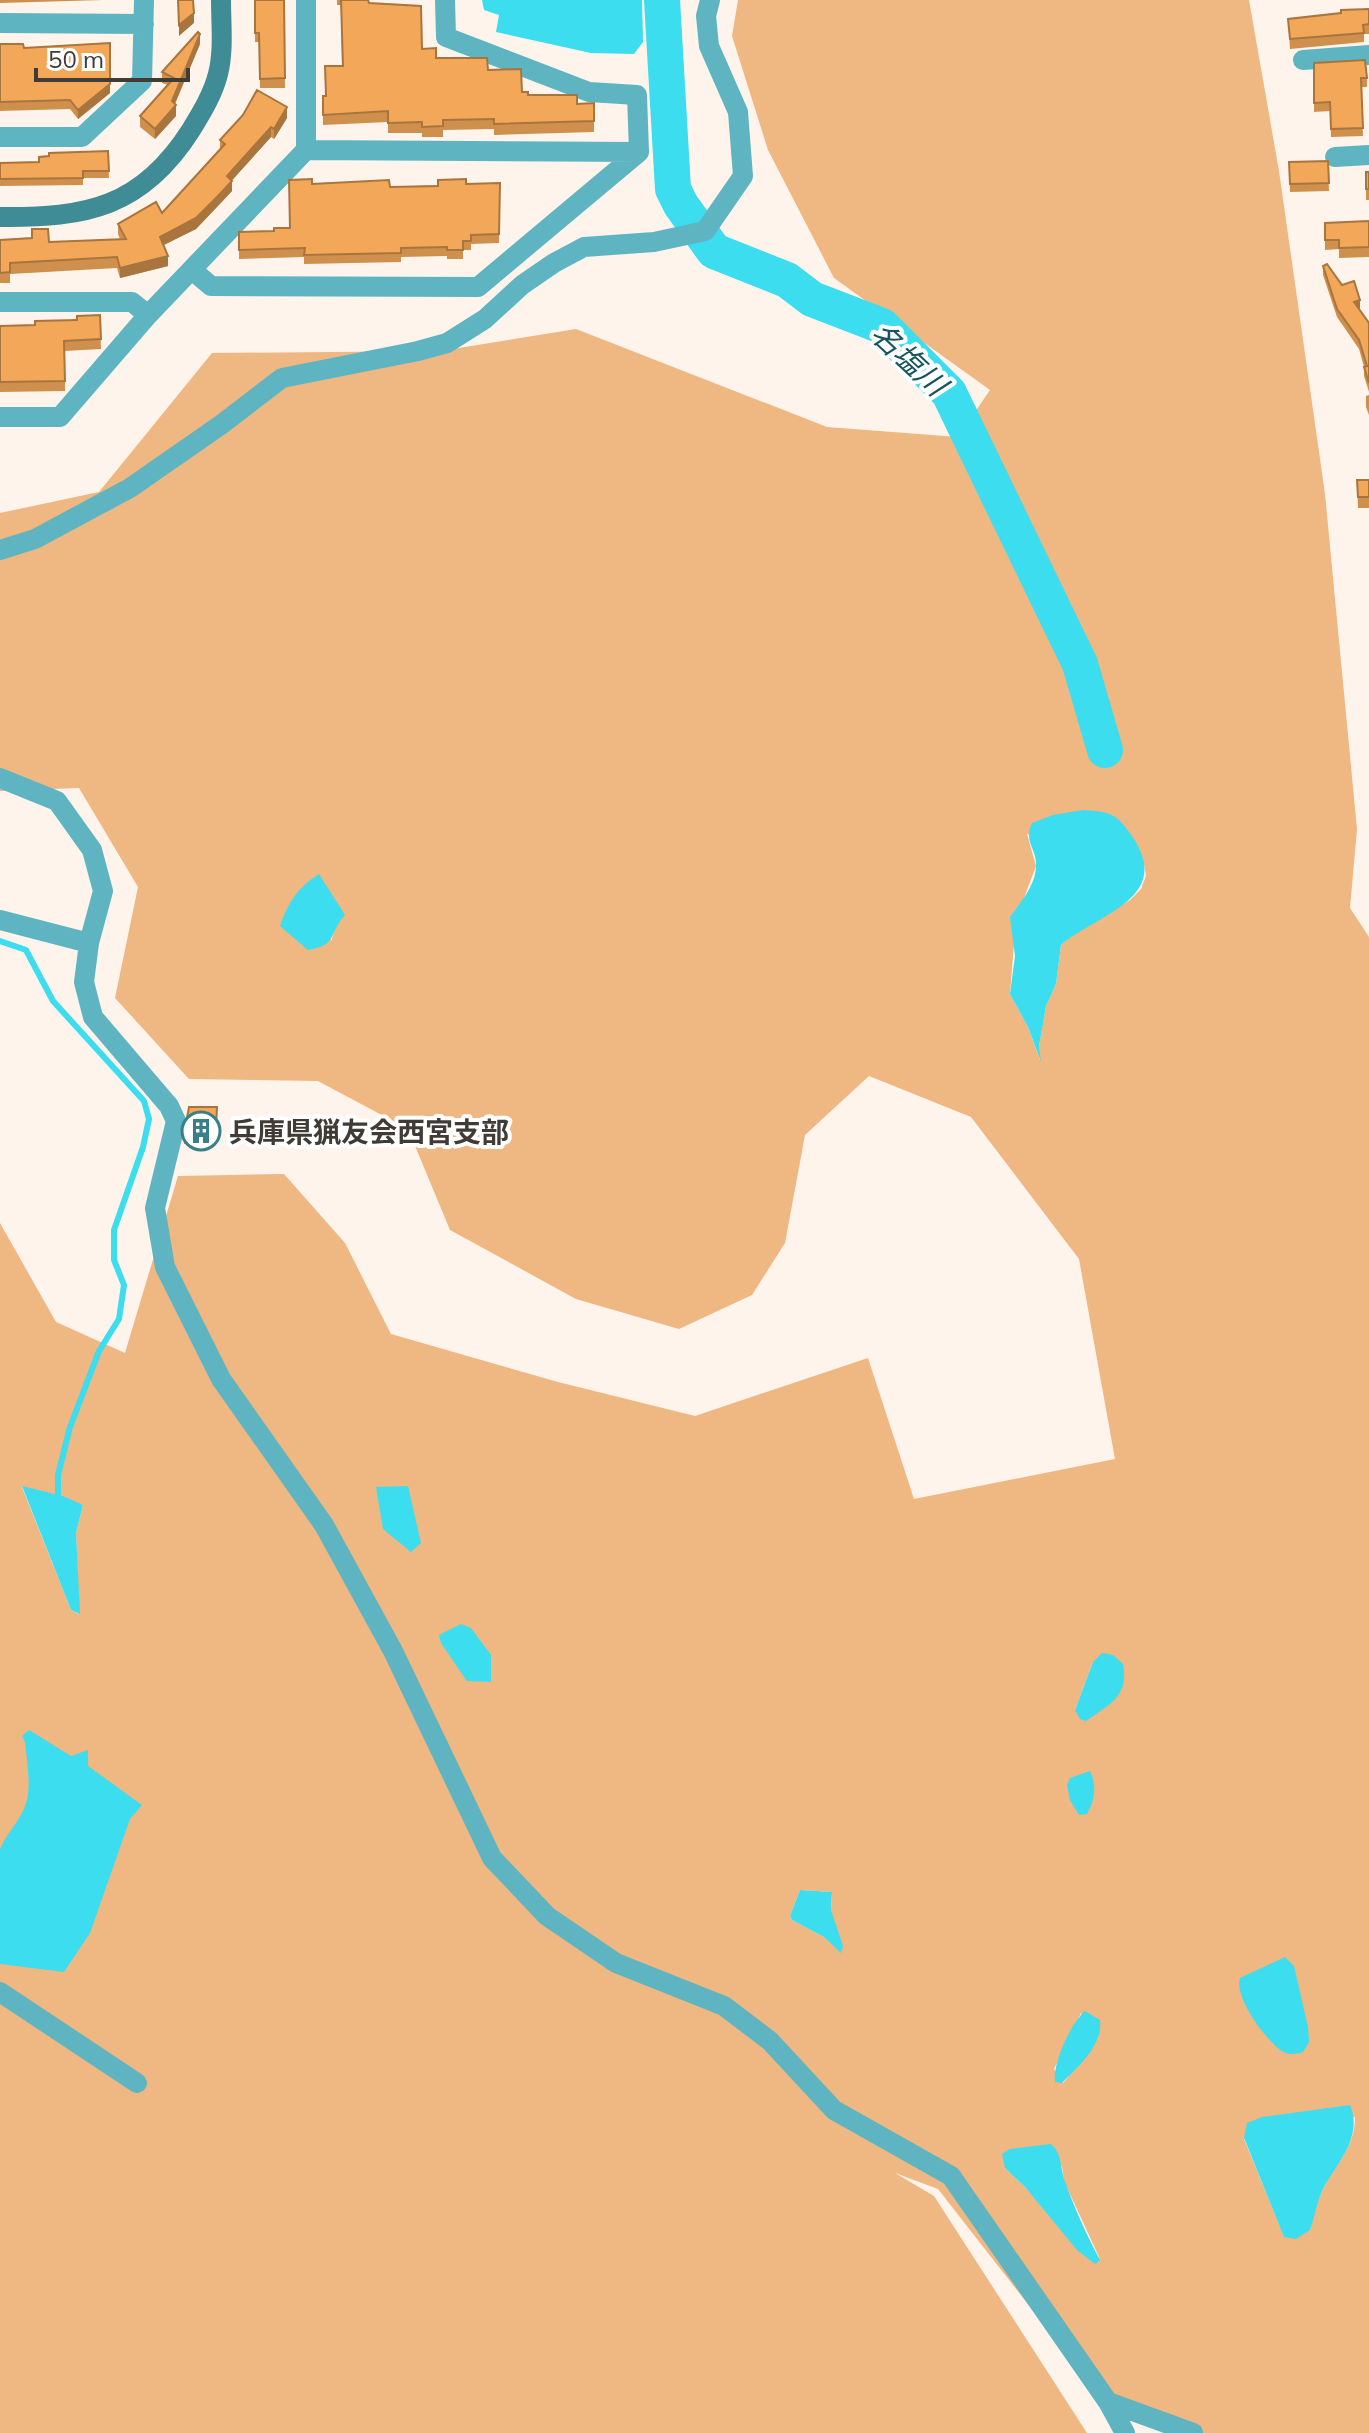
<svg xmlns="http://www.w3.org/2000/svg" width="1369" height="2433" viewBox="0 0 1369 2433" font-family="Mulish,'Noto Sans JP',sans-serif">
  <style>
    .green { fill: #efb781; fill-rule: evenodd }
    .water { fill: #3bddef }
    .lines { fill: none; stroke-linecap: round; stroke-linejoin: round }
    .stream { stroke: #3bddef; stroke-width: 6 }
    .river { stroke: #3bddef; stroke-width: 36 }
    .street { stroke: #5eb5c1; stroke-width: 20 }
    .secondary { stroke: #3f8c96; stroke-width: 20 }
    .wall { fill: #d0904d }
    .shaded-wall { fill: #a9753e }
    .building { fill: #f2a759; stroke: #a9753e; stroke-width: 2 }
    .labels { text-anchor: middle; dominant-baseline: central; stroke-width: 8; stroke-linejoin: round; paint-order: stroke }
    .poi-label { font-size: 28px; font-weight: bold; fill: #413b35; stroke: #fff; text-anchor: start }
    .water-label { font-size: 30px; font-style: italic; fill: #15565e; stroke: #fff }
  </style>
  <rect width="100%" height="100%" fill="#fef4eb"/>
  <path class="green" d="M738 0H1249L1279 171 1325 494 1357 829 1350 908 1369 937V2433H1168L1105 2403 938 2189 895 2173 934 2196 1087 2433H0V1223L56 1322 125 1353 178 1176 284 1174 345 1243 391 1334 558 1382 695 1416 868 1358 914 1499 1115 1459 1079 1259 971 1117 869 1076 805 1135 785 1243 752 1295 679 1329 576 1299 450 1230 408 1129 318 1081 189 1079 115 998 138 887 79 788 0 791V513L99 492 212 353 440 351 576 329 827 427 958 437 990 390 834 278 768 150 732 36ZM1027 834 1144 864 1146 876 1141 889 1130 900 1078 930 1061 945 1056 984 1046 1006 1039 1046 1040 1060 1028 1027 1010 994 1014 944 1024 898 1036 866ZM319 875 344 915 337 923 331 941ZM22 1487 83 1505 76 1533 79 1614 71 1610ZM1093 1662 1102 1710H1075ZM800 1890 832 1892 831 1910 824 1937 792 1920 790 1916ZM1081 2013 1090 2051 1063 2083 1054 2069ZM1355 2117C1356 2144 1336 2165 1324 2187 1317 2200 1314 2216 1310 2230L1284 2236 1244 2139ZM1062 2166 1064 2181 1100 2259 1005 2168Z"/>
  <path class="water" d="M482 0H642L643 42 634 54 591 53 496 32 499 15 484 10Z
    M1083 810C1113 812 1117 814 1134 839 1172 899 1097 914 1061 945L1056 984 1046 1006 1043 1024 1039 1046 1041 1062 1028 1027 1010 994 1015 956 1010 917C1020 903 1036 885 1036 866 1037 848 1023 843 1032 823L1053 815Z
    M319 874 345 915C328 934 338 945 308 950L280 926C288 903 297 888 319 874Z
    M22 1486 63 1496 83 1505 76 1533 80 1614 71 1610Z
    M408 1486 421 1543 411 1552 383 1529 376 1487Z
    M461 1624 471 1628 491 1655V1682L467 1681 441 1643 439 1635Z
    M1102 1653 1113 1655 1123 1664C1129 1697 1110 1704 1086 1721L1080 1719 1075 1710 1093 1662Z
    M29 1730 71 1756 88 1750V1766L142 1805 130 1819 90 1933 64 1972 0 1964V1849C6 1835 16 1825 23 1811 33 1791 27 1764 25 1742L22 1736Z
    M1090 1771C1097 1786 1095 1800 1087 1814L1079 1815 1070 1800 1067 1785 1070 1778Z
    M800 1890 832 1892 831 1910 843 1946 841 1953 824 1937 792 1920 790 1916Z
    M1285 1957 1294 1966 1308 2027 1309 2042 1303 2052C1294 2055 1286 2055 1279 2049 1264 2037 1234 1997 1240 1978Z
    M1085 2011 1100 2020C1103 2045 1079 2066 1062 2083L1055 2082C1052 2064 1071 2023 1085 2011Z
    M1350 2105C1363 2136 1339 2161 1324 2187 1317 2200 1315 2216 1310 2230L1296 2239 1284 2237 1244 2138 1247 2123 1262 2117Z
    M1051 2144C1063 2154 1060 2171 1066 2184 1075 2209 1087 2236 1100 2260L1095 2264 1077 2250 1026 2188 1005 2168 1002 2154 1010 2149Z"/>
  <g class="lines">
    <path class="stream" d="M0 941 26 950 53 1001 144 1101 149 1119 143 1147 114 1230V1260L124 1285 119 1319 99 1351 70 1427 58 1475V1503"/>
    <path class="river" d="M662 0 673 189 681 205 714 251 787 280 812 299 882 326 949 393 1080 664 1105 750"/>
    <path class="street" d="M0 23 144 24
      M1303 60 1369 55
      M0 137H82L142 81 144 0
      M306 150 639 152
      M1335 157 1369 155
      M192 270 211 286 478 287 639 152 637 95 589 92 446 37 445 0
      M0 302H132L148 315
      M0 417H60L148 315 306 150V0
      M0 550 35 539 130 488 222 424 282 378 418 351 447 343 485 319 522 285 554 263 584 247 654 242 705 231 743 176 738 112 709 46 706 16 710 0
      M0 778 57 801 92 850 103 891 89 943 84 982 93 1017 169 1106 176 1121 155 1208 165 1267 221 1379 324 1525 393 1651 492 1858 547 1916 616 1963 724 2006 770 2041 834 2110 951 2176 1108 2402 1125 2433
      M0 920 89 943
      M0 1992 137 2083
      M1108 2402 1193 2433"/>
    <path class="secondary" d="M0 217C87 218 142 207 191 130 202 112 213 94 218 74 224 51 221 24 221 0"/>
  </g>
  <path class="wall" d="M0 0H104L0 3Z
    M255 0H284L285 88H260L259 42H255Z
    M337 0H368L369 3 422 49 436 58 488 70 528 95 577 104 594 103V132L494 135V129L443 130V137H422V133H388V122L323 125V96H326L342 66 341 5H337Z
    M1369 9V34H1364V42L1290 49 1288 19Z
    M0 44 24 48 110 93 78 119 70 109 0 111Z
    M200 44 175 104 176 116 155 139 140 127V116L168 85 162 83V72Z
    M1314 63 1367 78V87H1361L1363 136 1331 137 1330 111 1314 112Z
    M287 118 274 139 271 137 232 180V191L218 206 196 229 163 245 168 266 120 278 117 268 10 274V283H0V240L49 242 120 239 118 234V224L162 213 220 149V140Z
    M108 151 109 178H83V185L0 186V163L39 162Z
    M1328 161 1329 191 1290 192 1289 162Z
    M1366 172H1369V200H1366Z
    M500 183 499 243 471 244V250H463V259H447V256L401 257V262L304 264V257L239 259V232L274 231 290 228 312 184 390 187Z
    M1369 221V257L1339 258V249L1325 250V223Z
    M1323 266 1342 285 1360 308 1359 309 1369 323V392L1364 376V367L1359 349 1337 317 1323 275Z
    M100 315 101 349 65 351V391L0 392V326L35 325Z
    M1369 395V415L1366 407V396Z
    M1357 480H1369V508H1358Z
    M217 1107 216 1139H212V1145L184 1144V1134Z"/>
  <path class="shaded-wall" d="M194 13V23L179 36V25Z
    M200 34V44L173 108 176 105V116L155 139V129L172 101Z
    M110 43V93L78 119V110Z
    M287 107V118L274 139V129Z
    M271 127V137L227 186V176Z
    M232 181V191L196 229 160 247V237Z
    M168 256V266L120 278V268Z
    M1360 300V308L1354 310V302Z"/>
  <path class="building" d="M178 0H193L194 13 179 25Z
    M255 0H284L285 78 260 79 259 33H255Z
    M341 0H368L369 3 421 6 422 49 436 48V58H487L488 70 521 69 522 92H528V95H577V104L594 103V121L494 124V119L443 120V126L422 127V122L388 123V111L323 115V96H326L325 66H343Z
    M1369 9V24L1363 25 1364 33 1290 39 1288 19 1341 13V10Z
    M198 32 200 34 172 101 176 105 155 129 140 116 174 78 162 72Z
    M110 43V84L78 110 70 100 0 102V44H23L24 48Z
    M1365 60 1367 78H1361L1363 128 1331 129 1330 102 1314 103V63Z
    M257 90 287 107 274 129 271 127 227 176 232 181 218 196 196 218 160 237 168 256 120 268 117 257 10 263V272L0 273V240L32 238V229H48L49 242 126 239 118 224 156 202 162 213 225 144 220 140 243 115Z
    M108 151 109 171H83V178L0 179V163L39 162V157L49 156V153Z
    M1328 161 1329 183 1290 184 1289 162Z
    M1366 172H1369V189H1366Z
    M312 179V184L389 180 390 187 438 186V180L466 179V184L500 183 499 234 471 235V241H463V250H447V247L401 248V253L304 255 305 248 239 250V232L274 231V228H290L289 180Z
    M1369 221V247L1339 248V240H1325V223Z
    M1327 264 1342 285 1354 281 1360 300 1354 302 1369 323V383L1364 367 1367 366 1359 340 1337 309 1323 266Z
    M100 315 101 339 64 341 65 381 0 382V326L35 325V321L77 320V316Z
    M1357 480H1369V497H1358Z
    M189 1107H217L216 1128H212V1134H184Z"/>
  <defs>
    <g id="building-ring" transform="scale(2)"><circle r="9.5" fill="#fff" stroke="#387f88" stroke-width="1.5"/><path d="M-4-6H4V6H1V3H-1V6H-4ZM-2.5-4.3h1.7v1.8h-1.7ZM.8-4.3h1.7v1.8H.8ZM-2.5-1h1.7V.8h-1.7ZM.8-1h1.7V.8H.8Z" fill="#387f88"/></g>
  </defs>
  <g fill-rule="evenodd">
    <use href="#building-ring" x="201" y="1131"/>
  </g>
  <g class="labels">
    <g class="poi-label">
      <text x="229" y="1131">兵庫県猟友会西宮支部</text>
    </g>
    <g class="water-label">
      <text transform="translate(909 359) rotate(43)">名塩川</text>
    </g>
  </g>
  <path d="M36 68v12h152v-12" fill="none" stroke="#413b35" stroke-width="4"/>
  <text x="48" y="68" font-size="24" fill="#413b35" stroke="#ffffff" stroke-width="6" paint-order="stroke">50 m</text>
</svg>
